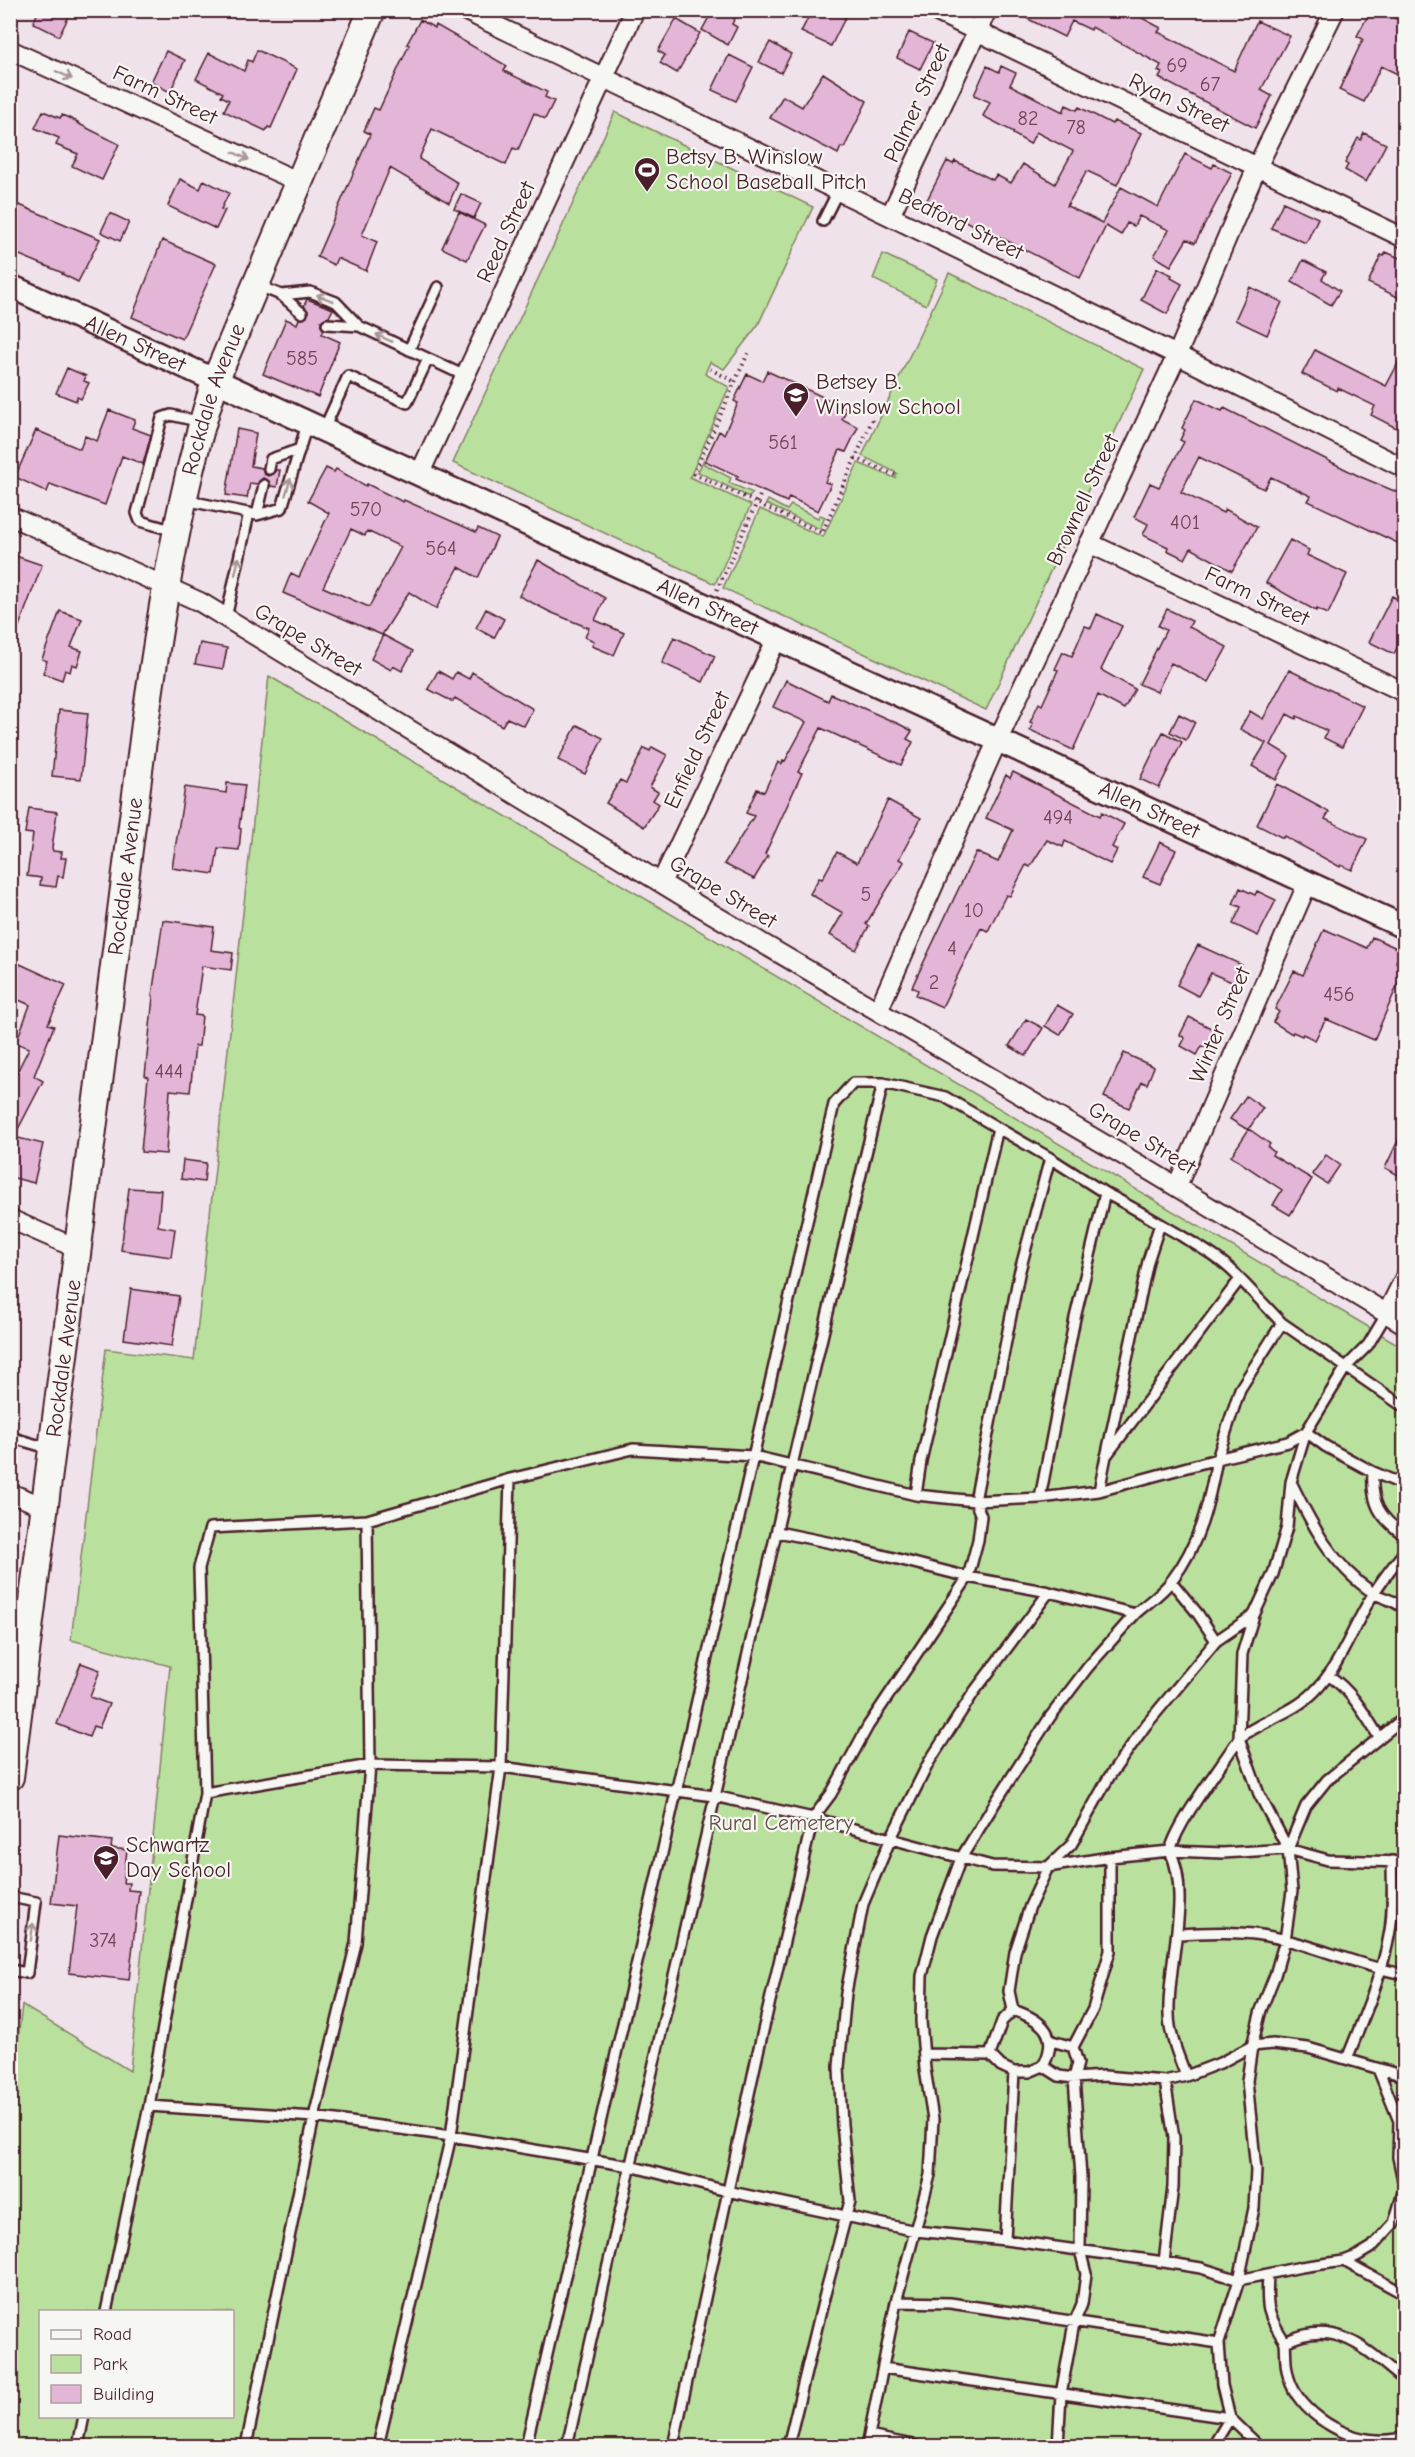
<svg xmlns="http://www.w3.org/2000/svg" width="1415" height="2457" viewBox="0 0 1415 2457" font-family="'Comic Neue',sans-serif">
  <style>
    .green { fill: #b9e19d; stroke: #828064; stroke-width: 1.5; fill-rule: evenodd }
    .building { fill: #e3b5d7; stroke: #4a1f2b; stroke-width: 1.5; fill-rule: evenodd }
    .lines { fill: none; stroke-linecap: round; stroke-linejoin: round }
    .service-casing { stroke: #4a1f2b; stroke-width: 14 }
    .minor-casing { stroke: #4a1f2b; stroke-width: 22 }
    .tertiary-casing { stroke: #4a1f2b; stroke-width: 27 }
    .secondary-casing { stroke: #4a1f2b; stroke-width: 30 }
    .path { stroke: #4a1f2b; stroke-width: 4; stroke-dasharray: 1.5 4.5; stroke-linecap: butt }
    .service { stroke: #f6f6f2; stroke-width: 9 }
    .minor { stroke: #f6f6f2; stroke-width: 18 }
    .tertiary { stroke: #f6f6f2; stroke-width: 22 }
    .secondary { stroke: #f6f6f2; stroke-width: 26 }
    .oneway { stroke: #a99598 }
    .labels { text-anchor: middle; dominant-baseline: central; stroke-width: 4.5; stroke-linejoin: round; paint-order: stroke }
    .number-label { font-size: 20px; fill: #704456 }
    .street-label { font-size: 22px; fill: #4a1f2b; stroke: #f6f6f2 }
    .poi-label { font-size: 22px; fill: #4a1f2b; stroke: #f6f6f2; text-anchor: start }
    .park-label { font-size: 22px; fill: #665048; stroke: #f6f6f2 }
  </style>
  <rect width="100%" height="100%" fill="#f0e2ea"/>
  <filter id="ink" filterUnits="userSpaceOnUse"><feTurbulence type="fractalNoise" baseFrequency=".0167" numOctaves="2"/><feDisplacementMap in="SourceGraphic" scale="12" xChannelSelector="R" yChannelSelector="G"/><feConvolveMatrix kernelMatrix="1 2 1 2 8 2 1 2 1" color-interpolation-filters="sRGB"/></filter>
  <g filter="url(#ink)">
    <path class="green" d="M615 112 813 207 758 325 724 369 710 362 705 374 729 387 690 477 751 505 715 584 453 463Z
      M883 254 937 279 926 305 873 279Z
      M949 273 1144 369 986 710 723 588 760 509 823 537 858 463 895 478 897 473 862 456Z
      M704 459V464L731 478 729 483 753 493 749 497 698 472Z
      M768 500 787 510 791 505 818 518 820 515 825 517 820 529 766 504Z
      M269 676 1404 1348V2446H11L10 2110 22 2005 130 2071 170 1666 71 1640 106 1349 194 1360ZM40 2312H232V2416H40Z"/>
    <path class="building" d="M39 10H72L59 36 33 23Z
      M713 10H739L732 24 737 27 728 45 702 30Z
      M812 10H849L831 46 801 32Z
      M1010 10H1127L1161 28 1158 32 1234 71 1257 21 1290 36 1261 90 1272 96 1255 128 1159 78 1162 73 1158 71 1161 65 1092 27 1091 30 1072 21 1064 37Z
      M1371 10H1380L1404 23V77L1381 66 1364 102 1339 90 1363 39 1357 36Z
      M676 19 700 33 677 73 660 63 665 55 658 51Z
      M420 20 435 28 436 25 507 66 504 71 547 92 545 97 554 101 545 119 534 113 518 150 513 148 506 165 432 129 419 159 458 183 449 203 390 168 362 235 377 242 366 271 337 258 334 265 317 257 369 137 370 134 364 131 374 108 379 110 409 45 407 44Z
      M909 32 933 43 920 69 897 58Z
      M770 42 791 54 781 73 759 62Z
      M257 50 297 69 271 128 268 127 266 131 224 111 229 100 221 96 223 93 196 79 209 53 244 71 248 60 252 62Z
      M166 51 185 60 170 92 151 82Z
      M729 55 753 67 736 101 712 90Z
      M987 66 999 72 1001 66 1016 73 1010 85 1063 112 1066 105 1077 110 1079 107 1112 124 1114 121 1141 133 1117 185 1087 171 1067 206 1102 223 1121 187 1158 207 1185 154 1212 168 1214 164 1232 173 1195 243 1187 239 1171 266 1154 256 1169 230 1139 216 1134 226 1127 223 1121 235 1106 226 1080 278 988 231 987 233 927 200 947 161 953 164 955 161 993 180 996 175 1011 183 1023 164 1055 184 1073 151 1036 132 1030 144 1013 134 1014 132 983 116 990 102 974 95Z
      M823 73 867 101 844 148 841 147 838 154 770 118 783 96 802 107Z
      M43 111 60 118 62 115 78 122 77 123 119 144 102 180 72 166 78 154 56 145 59 138 35 128Z
      M1364 133 1386 144 1366 182 1345 170 1348 165 1345 163 1358 138 1361 140Z
      M180 179 200 189 204 180 229 193 221 209 225 210 216 229 168 206Z
      M461 194 481 203 474 218 454 209Z
      M10 201 100 239 78 282 62 274 63 273 10 251Z
      M1283 202 1318 218 1306 243 1271 228Z
      M459 212 485 225 467 260 442 248Z
      M110 213 129 222 120 241 101 232Z
      M162 240 216 264 182 339 132 317Z
      M1386 252 1404 260V300L1368 283 1381 255 1384 256Z
      M1303 260 1326 272 1322 279 1340 291 1331 305 1292 282Z
      M1157 268 1172 275 1171 278 1182 284 1167 314 1141 300Z
      M1250 287 1282 302 1267 335 1235 320Z
      M307 299 333 309 329 317 321 321V326L324 330 322 334 340 342 318 397 263 374 286 319 297 324 299 319 307 317 308 311 304 306Z
      M1315 350 1386 386 1404 352V432L1371 415 1375 406 1338 388 1337 391 1302 374Z
      M67 368 86 376 84 381 89 383 81 399 77 397 76 401 56 393Z
      M767 371 847 408 842 419 858 427 846 452 840 450 825 482 831 484 818 511 789 497 787 502 736 479 738 476 705 461 719 431 724 434 738 403 734 401 747 374 762 381Z
      M1196 399 1222 411 1224 408 1361 477 1404 495V546L1308 501 1311 496 1271 477 1264 489 1199 457 1181 492 1223 513 1225 509 1257 527 1232 571 1191 548 1185 559 1167 550 1168 547 1143 535 1148 524 1134 517 1150 483 1159 487 1184 442 1180 440 1185 430 1182 428Z
      M109 410 135 420 132 428 151 435 143 464 122 456 105 505 50 484 47 492 15 477 36 430 80 449 85 436 97 441Z
      M237 429 256 433 251 466 262 468 264 474 268 476 274 474 276 470H280L277 487 271 486 268 480 263 478 257 484 250 483 247 498 226 495Z
      M326 468 334 472 336 469 366 486 367 484 403 502 404 500 476 532 478 528 497 537 478 578 459 567 436 609 409 592 382 635 283 593 291 573 299 577 329 513 308 501ZM351 529 365 536 367 531 401 547 369 607 323 587Z
      M1290 540 1309 550 1307 555 1347 574 1328 614 1317 609 1316 611 1266 583Z
      M10 554 42 565 12 645 10 644Z
      M538 560 605 598 595 620 624 633 614 655 592 646 594 641 585 637 589 628 550 612 519 596Z
      M1392 596 1404 603V634L1394 654 1369 642Z
      M486 609 504 619 494 638 476 628Z
      M1167 609 1192 621 1189 627 1227 647 1208 682 1171 663 1157 692 1139 684 1166 630 1158 626Z
      M60 611 82 619 71 647 82 651 77 666 72 664 70 672 65 670 62 680 43 673 47 661 42 659Z
      M1097 614 1122 626 1101 670 1135 689 1124 709 1098 695 1073 750 1030 730 1033 723 1030 722 1039 703 1042 705 1058 670 1055 669 1063 652 1072 656 1085 626 1091 628Z
      M383 635 413 651 402 671 393 666 391 670 371 659Z
      M674 637 715 656 703 682 662 663Z
      M200 643 227 648 223 669 195 664Z
      M1289 670 1363 706 1342 747 1324 738 1327 731 1297 716 1296 719 1287 714 1271 745 1289 756 1276 780 1252 766 1266 743 1240 729 1250 711 1263 719Z
      M438 671 452 679 456 672 469 679 472 672 533 709 524 726 507 718 502 726 455 698 453 702 428 689Z
      M786 680 828 701 831 694 901 725 912 731 907 739 913 742 901 765 821 728 798 772 802 773 765 854 768 856 754 879 724 864 754 816 746 813 757 789 764 792 778 762 782 764 783 760 785 761 806 722 773 707Z
      M59 710 88 713 81 779 52 776Z
      M1179 714 1195 722 1186 740 1170 732Z
      M577 725 603 738 585 774 558 760Z
      M1163 732 1182 742 1159 788 1140 779Z
      M652 747 667 755 650 787 658 792 653 800 659 804 644 827 606 803 620 780 626 783 644 748 650 751Z
      M1013 772 1100 816 1102 812 1124 824 1112 847 1117 850 1110 864 1065 841 1063 847 1047 840 1030 867 1026 865 1010 896 1006 895 988 931 981 928 942 1007 916 995 918 990 912 987 976 852 998 862 1013 830 986 818 1006 775 1010 778Z
      M227 783 245 785 239 828 241 829 239 850 218 848 214 874 172 868 185 787 226 793Z
      M1277 784 1329 812 1325 819 1367 839 1352 870 1341 865 1340 867 1284 836 1283 838 1257 825Z
      M888 800 921 818 899 859 904 862 866 924 869 926 856 950 830 935 843 913 810 894 819 878 822 879 837 852 857 863Z
      M29 808 57 812 52 848 53 851 62 852 61 858H66L63 877 58 876 56 887 40 885 41 878 27 876 33 834 25 833Z
      M1160 842 1176 850 1160 884 1143 877Z
      M1240 888 1255 895 1257 891 1276 900 1258 936 1233 924 1241 907 1233 904Z
      M163 920 214 927 211 950 233 953 231 970 202 966 195 1015 202 1016 199 1046H195L190 1092 170 1090 166 1154 141 1152 148 1077 145 1076 153 997 152 996Z
      M1324 929 1367 948 1372 937 1401 950 1396 962 1404 966V970L1374 1040 1326 1019 1315 1040 1303 1034 1302 1036 1293 1032 1292 1034 1273 1022 1279 1012 1275 1009 1294 971 1303 975Z
      M1198 945 1242 965 1234 983 1211 973 1198 996 1177 985Z
      M20 964 66 985 48 1024 54 1026 34 1076 43 1081 14 1137 43 1144 34 1183 10 1177V1086L29 1048 16 1043 30 1005 10 996V983Z
      M1057 1005 1073 1014 1060 1035 1045 1026Z
      M1189 1017 1215 1030 1206 1047 1202 1046 1197 1055 1181 1046 1185 1038 1180 1035Z
      M1026 1019 1043 1028 1026 1056 1009 1046Z
      M1124 1053 1154 1067 1147 1084 1142 1082 1129 1108 1104 1097Z
      M1246 1096 1263 1108 1248 1130 1230 1119Z
      M1404 1128V1178L1385 1168Z
      M1249 1129 1270 1144 1268 1147 1274 1152 1272 1155 1312 1179 1290 1215 1273 1205 1282 1190 1231 1156Z
      M1326 1155 1340 1165 1327 1184 1312 1174Z
      M183 1160 206 1163 204 1182 181 1179Z
      M129 1188 161 1190 158 1226 175 1229 171 1257 121 1250Z
      M131 1289 179 1296 172 1346 124 1339Z
      M81 1663 100 1670 90 1697 109 1704 99 1728 93 1726 89 1737 57 1724Z
      M59 1835 112 1841 111 1848 127 1850 123 1883H129L128 1890 139 1891 129 1980 69 1973 77 1906 51 1903Z"/>
    <g class="lines">
      <g class="service-casing">
        <path id="service" d="M823 221 838 191
          M259 286 281 295 302 313
          M281 295 310 292 336 302 359 326
          M327 324 359 326 465 376
          M409 350 438 287
          M324 429 348 376 407 403 428 359
          M269 469 271 459 300 449
          M185 500 257 515 282 508 307 424
          M257 515 264 485
          M175 531 140 521 137 513 162 418 171 415 201 422
          M226 618 249 513
          M1240 1279 1282 1323 1404 1407
          M1387 1313 1368 1345 1346 1367 1306 1432 1325 1446 1373 1472C1371 1503 1379 1517 1404 1535
          M10 1437 51 1449
          M1107 1453 1148 1261 1160 1224
          M1373 1472 1404 1485
          M1292 1484C1312 1525 1333 1566 1372 1592 1382 1599 1395 1599 1404 1609
          M916 1495 921 1461 998 1128 1050 1158
          M1040 1498 1075 1318 1105 1193C1131 1206 1155 1221 1180 1235 1201 1248 1224 1260 1240 1279L1106 1456 1099 1491
          M778 1532 851 1547 968 1577 1049 1592
          M1254 1615 1242 1654 1239 1738C1263 1720 1293 1713 1314 1692 1342 1664 1353 1625 1374 1593 1383 1578 1394 1565 1404 1552
          M1328 1675C1352 1691 1364 1713 1379 1737
          M1404 1718 1327 1780 1306 1806 1288 1849 1328 1860 1404 1862
          M1239 1738 1259 1794 1288 1849 1292 1891 1285 1940 1275 1975 1261 2010 1252 2046 1247 2081 1256 2170 1254 2208 1239 2280 1219 2343 1222 2385 1230 2418 1259 2446
          M205 1793 370 1765 501 1767 714 1796 813 1818 992 1866 1048 1867 1110 1857 1170 1851 1223 1853 1288 1849
          M10 1897 36 1902 27 1973 10 1970
          M1177 1934C1204 1933 1233 1931 1261 1935 1310 1942 1356 1966 1404 1974
          M1013 2010 1009 1991 1015 1952 1030 1906 1048 1867 1071 1845 1109 1777 1146 1725 1216 1641
          M1052 2041 1073 2047 1078 2063 1074 2078 1081 2177 1080 2250 1086 2274 1082 2304 1074 2323 1061 2394 1058 2446
          M1073 2047 1093 2009 1110 1951V1857
          M924 2054 990 2055 1002 2021 1013 2010C1043 2020 1060 2035 1043 2066L1059 2076 1074 2078 1104 2076 1165 2081 1186 2076C1179 2057 1169 2035 1169 2014 1167 1966 1192 1895 1170 1851 1179 1819 1220 1768 1239 1738
          M990 2055 1001 2066 1014 2072
          M1347 2059C1362 2021 1382 1976 1389 1936 1394 1911 1392 1886 1392 1861
          M1378 2069 1399 2121 1398 2157 1404 2185
          M1186 2076 1220 2063 1252 2046 1273 2044 1308 2048 1404 2076
          M149 2106 314 2117 451 2136 630 2166 727 2191 916 2231 1005 2240 1164 2262 1201 2268 1239 2280 1301 2267 1344 2261 1357 2256 1372 2247 1394 2223 1404 2189
          M1005 2240 1014 2072H1029L1043 2066
          M1344 2261 1404 2294
          M1164 2262 1173 2187 1174 2138 1165 2081
          M1268 2275C1266 2308 1267 2314 1285 2342
          M896 2302 950 2303 1219 2343
          M106 2312 149 2106 205 1793 199 1568 210 1528 367 1520 510 1479 633 1449 753 1456 916 1495 975 1501 1040 1498 1099 1491 1217 1459 1240 1389 1282 1323
          M883 2368 1230 2418
          M1404 2380C1366 2349 1336 2317 1285 2342 1286 2351 1285 2361 1287 2370 1293 2408 1340 2439 1377 2440 1386 2441 1395 2439 1404 2438
          M869 2436 917 2446
          M78 2446 84 2416
          M246 2446 314 2117 356 1943 370 1765 367 1520
          M378 2446 451 2136 501 1767 510 1479
          M526 2446 834 1104 853 1083H883
          M567 2446C670 1992 773 1537 883 1083L945 1097 998 1128
          M673 2446 758 2052 813 1818 831 1794 868 1726 968 1577 978 1540 981 1516 975 1501 1019 1274 1050 1158 1105 1193
          M788 2446 825 2294 850 2201 842 2125 839 2067 846 1993 863 1904 891 1838 929 1762 974 1692 1049 1592 1135 1614C1147 1603 1163 1593 1172 1580 1200 1544 1209 1502 1217 1459L1288 1442 1306 1432 1291 1482 1287 1527 1273 1574 1254 1615 1216 1641 1198 1614 1171 1581
          M867 2446 896 2302 930 2175 933 2119 925 2069 921 2021 922 1976 932 1936 961 1858 995 1803 1050 1717 1088 1667 1135 1614
          M1213 2446 1230 2418"/>
      </g>
      <g class="minor-casing">
        <path id="minor" d="M464 10 1177 355 1404 468
          M933 10 1404 238
          M10 50 299 182
          M890 216 987 10
          M420 473 635 10
          M10 516 200 602 699 906 1150 1171 1404 1324
          M1089 543 1404 692
          M661 883 777 638
          M878 1011 991 755 1177 355 1257 167 1335 10
          M1177 1186 1308 882
          M10 1219 78 1249
          M1387 1313 1404 1279
          M10 1493 45 1507"/>
      </g>
      <g class="tertiary-casing">
        <g id="tertiary">
          <path id="s1" d="M10 286 1404 927"/>
        </g>
      </g>
      <g class="secondary-casing">
        <g id="secondary">
          <path id="s2" d="M10 1777 145 724C161 610 180 488 216 379L372 10"/>
        </g>
      </g>
      <path class="path" d="M748 353 694 474 822 533 874 416
        M710 369 735 382
        M855 458 895 475
        M717 590 762 491"/>
      <use href="#service" class="service"/>
      <use href="#minor" class="minor"/>
      <use href="#tertiary" class="tertiary"/>
      <use href="#secondary" class="secondary"/>
    </g>
    <defs><path id="oneway-shaft" d="M-6 0H5M1.5-3L5.5 0L1.5 3" fill="none" stroke-width="1.6" stroke-linecap="round" stroke-linejoin="round" transform="scale(1.5)"/></defs>
    <g class="oneway">
      <use href="#oneway-shaft" transform="translate(64 75) rotate(25)"/>
      <use href="#oneway-shaft" transform="translate(241 156) rotate(25)"/>
      <use href="#oneway-shaft" transform="translate(325 298) rotate(-158)"/>
      <use href="#oneway-shaft" transform="translate(384 338) rotate(-155)"/>
      <use href="#oneway-shaft" transform="translate(288 487) rotate(-73)"/>
      <use href="#oneway-shaft" transform="translate(237 566) rotate(-77)"/>
      <use href="#oneway-shaft" transform="translate(32 1932) rotate(-82)"/>
    </g>
  </g>
  <defs>
    <g id="stadium-pin" transform="scale(1.35)"><path d="M0 17L-7.5 6A9.5 9.5 0 1 1 7.5 6Z" fill="#4a1f2b" stroke="#f6f6f2"/><path d="M0-5a6.5 5 0 1 0 0 10a6.5 5 0 1 0 0-10ZM-3.5-1.8h7v3.6h-7Z" fill="#fff"/></g>
    <g id="school-pin" transform="scale(1.35)"><path d="M0 17L-7.5 6A9.5 9.5 0 1 1 7.5 6Z" fill="#4a1f2b" stroke="#f6f6f2"/><path d="M0-5L7-2L0 1L-7-2ZM-4 1L0 2.5L4 1V4Q0 6-4 4Z" fill="#fff"/></g>
  </defs>
  <g fill-rule="evenodd">
    <use href="#stadium-pin" x="647" y="170"/>
    <use href="#school-pin" x="796" y="395"/>
    <use href="#school-pin" x="106" y="1858"/>
  </g>
  <g class="labels">
    <g class="number-label">
      <text x="1177" y="65">69</text>
      <text x="1210" y="84">67</text>
      <text x="1028" y="118">82</text>
      <text x="1076" y="127">78</text>
      <text x="302" y="358">585</text>
      <text x="783" y="442">561</text>
      <text x="366" y="509">570</text>
      <text x="1185" y="522">401</text>
      <text x="441" y="548">564</text>
      <text x="1058" y="817">494</text>
      <text x="866" y="894">5</text>
      <text x="974" y="910">10</text>
      <text x="952" y="948">4</text>
      <text x="934" y="982">2</text>
      <text x="1339" y="994">456</text>
      <text x="169" y="1071">444</text>
      <text x="103" y="1940">374</text>
    </g>
    <g class="street-label">
      <text transform="translate(165 95) rotate(25)">Farm Street</text>
      <text transform="translate(917 103) rotate(-65)">Palmer Street</text>
      <text transform="translate(1179 103) rotate(26)">Ryan Street</text>
      <text transform="translate(961 224) rotate(26)">Bedford Street</text>
      <text transform="translate(506 232) rotate(-65)">Reed Street</text>
      <text stroke="none"><textPath href="#s1" startOffset="138">Allen Street</textPath></text>
      <text stroke="none"><textPath href="#s2" startOffset="1394">Rockdale Avenue</textPath></text>
      <text transform="translate(1083 500) rotate(-65)">Brownell Street</text>
      <text transform="translate(1257 596) rotate(25)">Farm Street</text>
      <text stroke="none"><textPath href="#s1" startOffset="768">Allen Street</textPath></text>
      <text transform="translate(308 640) rotate(31)">Grape Street</text>
      <text transform="translate(697 750) rotate(-65)">Enfield Street</text>
      <text stroke="none"><textPath href="#s1" startOffset="1254">Allen Street</textPath></text>
      <text stroke="none"><textPath href="#s2" startOffset="908">Rockdale Avenue</textPath></text>
      <text transform="translate(723 892) rotate(31)">Grape Street</text>
      <text transform="translate(1220 1025) rotate(-67)">Winter Street</text>
      <text transform="translate(1142 1138) rotate(31)">Grape Street</text>
      <text stroke="none"><textPath href="#s2" startOffset="422">Rockdale Avenue</textPath></text>
    </g>
    <g class="poi-label">
      <text x="666" y="157">Betsy B. Winslow<tspan x="666" dy="25">School Baseball Pitch</tspan></text>
      <text x="816" y="382">Betsey B.<tspan x="816" dy="25">Winslow School</tspan></text>
      <text x="126" y="1845">Schwartz<tspan x="126" dy="25">Day School</tspan></text>
    </g>
    <g class="park-label">
      <text x="781" y="1823">Rural Cemetery</text>
    </g>
  </g>
  <rect width="1415" height="2457" fill="none" stroke="#f6f6f2" stroke-width="36"/>
  <rect x="18" y="18" width="1379" height="2421" fill="none" stroke="#4a1f2b" stroke-width="2" filter="url(#ink)"/>
  <rect x="39" y="2310" width="195" height="108" fill="#f6f6f2" stroke="#b1a0a2" stroke-width="1.5"/>
  <rect x="51" y="2330" width="30" height="9" fill="#f6f6f2" stroke="#b1a0a2" stroke-width="1.5"/>
  <text x="93" y="2340" font-size="18" fill="#4a1f2b">Road</text>
  <rect x="51" y="2355" width="30" height="18" fill="#b9e19d" stroke="#b1a0a2" stroke-width="1.5"/>
  <text x="93" y="2370" font-size="18" fill="#4a1f2b">Park</text>
  <rect x="51" y="2385" width="30" height="18" fill="#e3b5d7" stroke="#b1a0a2" stroke-width="1.5"/>
  <text x="93" y="2400" font-size="18" fill="#4a1f2b">Building</text>
</svg>
